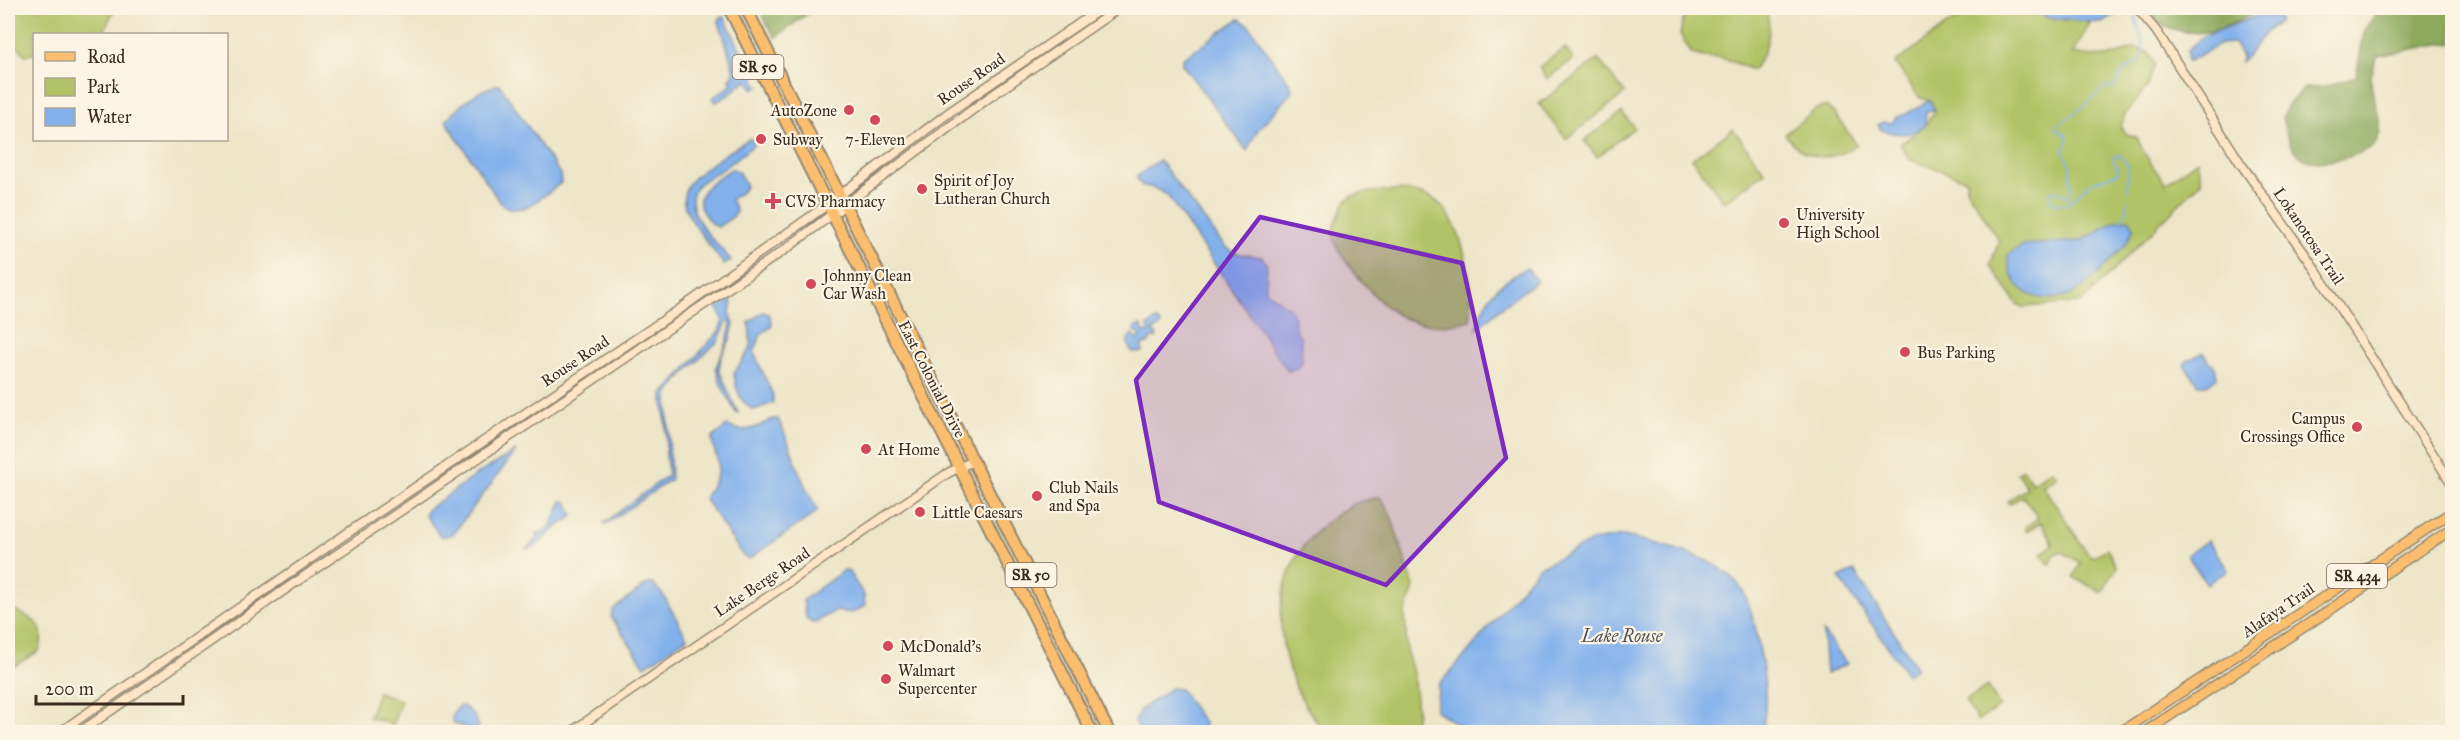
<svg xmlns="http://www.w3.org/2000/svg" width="2460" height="740" viewBox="0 0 2460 740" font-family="'IM FELL Great Primer',serif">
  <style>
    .green { fill: #b1c366; stroke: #767642; stroke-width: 1.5 }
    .forest { fill: #8ca95b; stroke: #646a3c; stroke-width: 1.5 }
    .water { fill: #82b1ec; stroke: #5e6e85; stroke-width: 1.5 }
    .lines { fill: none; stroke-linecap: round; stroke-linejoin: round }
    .stream { stroke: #82b1ec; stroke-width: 1.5 }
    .secondary-casing { stroke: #948872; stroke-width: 11 }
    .primary-casing { stroke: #948872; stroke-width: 12 }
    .highway-casing { stroke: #948872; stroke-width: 14 }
    .secondary { stroke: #fde5c5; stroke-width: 8 }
    .primary { stroke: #fbbe6e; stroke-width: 9 }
    .highway { stroke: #fbbe6e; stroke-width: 10 }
    .marked { fill: #7b2cbf; fill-opacity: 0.2; stroke: #7b2cbf; stroke-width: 4.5; stroke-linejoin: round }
    .poi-dot { fill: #d1495b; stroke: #fcf5e5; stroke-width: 2 }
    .labels { text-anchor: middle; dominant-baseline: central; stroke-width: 4.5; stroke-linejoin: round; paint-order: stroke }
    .shield { fill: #fcf5e5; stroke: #75675a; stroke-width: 1.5 }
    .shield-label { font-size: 15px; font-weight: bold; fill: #3b2a1e }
    .street-label { font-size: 16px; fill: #3b2a1e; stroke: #fcf5e5 }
    .poi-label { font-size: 16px; fill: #3b2a1e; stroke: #fcf5e5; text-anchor: start }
    .water-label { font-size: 18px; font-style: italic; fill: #50525c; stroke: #fcf5e5 }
  </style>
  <rect width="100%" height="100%" fill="#fcf5e5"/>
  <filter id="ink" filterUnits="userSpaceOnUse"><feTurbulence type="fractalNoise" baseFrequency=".0167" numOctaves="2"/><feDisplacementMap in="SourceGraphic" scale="12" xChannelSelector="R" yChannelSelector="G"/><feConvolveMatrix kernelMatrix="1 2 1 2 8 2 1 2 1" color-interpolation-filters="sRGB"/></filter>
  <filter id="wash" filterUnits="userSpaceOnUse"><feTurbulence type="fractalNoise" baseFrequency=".008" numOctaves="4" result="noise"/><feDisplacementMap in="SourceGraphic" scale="24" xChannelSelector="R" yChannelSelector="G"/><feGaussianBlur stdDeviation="1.35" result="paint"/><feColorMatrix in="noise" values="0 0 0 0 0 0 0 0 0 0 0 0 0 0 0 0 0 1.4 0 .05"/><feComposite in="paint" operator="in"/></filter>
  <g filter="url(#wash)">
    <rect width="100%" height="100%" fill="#ece5c7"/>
    <path class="green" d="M8 8H112L114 9 103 34H34V54L25 55 8 34Z
      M1692 8H1765C1774 31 1767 50 1753 70L1722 58 1704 57 1692 54 1680 34 1683 20Z
      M1975 8H1996L2012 14 2041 15 2048 18 2091 22 2072 54 2107 57 2136 48 2148 52 2155 64 2148 86 2124 116 2121 128 2127 134 2137 137 2144 153 2165 184 2197 160 2201 181 2199 184 2086 298 2079 303 2023 307 2017 304 1990 265 1999 241 1966 188V179L1910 160 1900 144 1925 126 1935 110 1930 101 1920 98 1895 63 1951 22 1966 16Z
      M1565 48 1573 59 1547 79 1539 67Z
      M1598 59 1625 93 1566 139 1539 104Z
      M1826 106 1835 114 1857 145C1831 164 1804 160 1785 134L1816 109Z
      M1622 112 1634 128 1597 157 1584 141Z
      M1733 129 1765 172 1724 202 1692 159Z
      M1402 190C1413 192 1424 193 1433 199 1462 216 1476 289 1470 320 1448 327 1419 327 1398 315 1380 305 1338 258 1334 238 1332 230 1336 222 1339 215 1342 206 1345 198 1356 195 1370 190 1387 192 1402 190Z
      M2022 469 2032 483 2052 470 2057 476 2043 486 2088 554 2093 557 2107 549 2117 567 2102 593 2073 577 2081 563 2061 551 2055 554 2050 565 2041 554 2053 545 2051 538 2041 522 2027 531 2025 527 2038 518 2023 496 2009 504 2007 501 2027 488 2017 473Z
      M1380 497 1390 513 1414 587 1405 614 1407 653 1413 672 1417 711 1414 732H1326C1282 687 1264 605 1301 550 1313 532 1335 515 1353 504 1361 500 1372 499 1380 497Z
      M8 607C30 618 49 622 39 651L8 670Z
      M1987 686 2000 706 1978 721 1965 701Z
      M378 692 401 700 393 725 369 717Z"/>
    <path class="forest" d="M758 8H815L775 38Z
      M2146 8H2313C2299 8 2281 5 2267 9 2250 13 2236 24 2220 29 2196 37 2158 32 2146 8Z
      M2380 8H2452V44L2444 43 2378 56C2361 83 2381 105 2380 132 2379 136 2376 142 2374 146 2361 155 2318 168 2303 158 2290 150 2285 130 2282 117L2288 105 2304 88 2325 87 2356 77 2364 32Z"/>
    <path class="water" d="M2065 8H2123L2124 9 2102 23 2048 18 2041 15Z
      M2259 15 2280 18 2279 22C2260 32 2257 49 2241 62L2242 56 2234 43 2220 44 2187 62V50L2204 36Z
      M724 16 759 87 754 89 746 80 729 95 716 102 712 98 731 85 730 79 734 74 732 63 719 22 720 18Z
      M1239 19 1248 24 1292 87 1291 93 1257 131 1247 151 1182 64V59Z
      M499 84 560 174 561 183C541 196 525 219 501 204L446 121C460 104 478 90 499 84Z
      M1930 101 1935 110 1926 111 1925 126C1909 137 1899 135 1881 130L1878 125 1884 122 1892 123 1896 117C1909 115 1918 105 1930 101Z
      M751 138 754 145C744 152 737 159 728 165 719 173 705 177 697 186 678 208 717 244 731 260L724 265C714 250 690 223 685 207 683 201 684 190 688 185 696 172 737 146 751 138Z
      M1159 160 1225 247 1235 253 1262 257 1267 264 1266 291 1290 308 1294 318 1296 331 1301 337 1302 362 1297 368 1288 371 1167 195 1154 188 1141 185 1136 177Z
      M731 169 738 171 746 186 743 191 731 199 736 211 734 216 718 227C711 224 708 220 704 214 689 193 717 179 731 169Z
      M2129 219 2134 227C2132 233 2129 239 2126 244 2118 253 2086 287 2076 292 2042 308 2009 294 2008 255L2023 245 2081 241 2116 221Z
      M1527 268 1537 281 1498 310 1477 329C1484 295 1498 284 1527 268Z
      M730 297 732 304 730 312 734 324 730 340 721 357 719 370 738 413H736L721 385 716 367 727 342 731 324 728 320 718 341 681 377 667 396 671 479 605 525 604 523 668 475C666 457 665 445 666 428 666 417 662 406 663 394L719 331 723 320 717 306Z
      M763 312 769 314 772 323 771 327 761 334 754 353 773 395V403L754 410C739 402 736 389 734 373L751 348 749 322Z
      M1156 320 1161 324 1159 328 1152 331 1157 335 1156 338H1151L1148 344 1141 345 1143 352C1133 355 1127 349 1128 339L1132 334 1135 339 1140 338V335L1134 331 1135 327 1141 325 1145 334 1149 332 1148 326Z
      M2203 353 2215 367 2217 378 2207 385H2199L2184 365 2188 360Z
      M773 419H778C793 448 799 481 817 508V512L749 559 744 557 706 501 705 496C714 485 721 472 717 458 715 451 712 445 712 438L727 426C746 434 755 428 773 419Z
      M516 451 453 534 441 537 425 515 427 510 476 475Z
      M562 501 567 502 573 515C568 523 560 523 554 529 545 537 540 547 527 549L539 536 536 534 549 529Z
      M1624 536C1658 544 1723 556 1742 590 1752 607 1756 631 1760 651 1765 678 1768 705 1762 732H1469L1435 710 1439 684 1462 659 1539 567 1593 541Z
      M2208 540 2228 570 2207 584 2187 555Z
      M844 570 848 571 864 595 865 606 852 613 835 611 814 623 810 622 806 618 803 600Z
      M1854 571 1917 668 1907 674 1839 578Z
      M647 584H653L664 596 687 638 645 666 611 617 613 610Z
      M1823 632 1847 664 1826 674Z
      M1171 688 1180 689 1204 723 1203 732H1141L1135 722 1140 710Z
      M459 706H464L474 716 479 726 475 730 455 724 452 720 453 714Z"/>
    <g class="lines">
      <path class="stream" d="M2128 192V165L2120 155 2112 157 2118 170 2117 173C2108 178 2098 179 2090 184 2075 191 2072 214 2050 200L2049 194 2052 190 2068 196 2071 189 2070 165 2063 152 2068 140 2065 134 2056 129V126L2081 109 2108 85 2112 89 2114 88 2124 70 2141 61C2148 46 2136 25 2133 8
        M2121 220 2127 210 2128 199"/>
    </g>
  </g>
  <g filter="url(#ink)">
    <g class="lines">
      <g class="secondary-casing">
        <path id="secondary" d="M2137 8 2157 32 2241 164 2309 260 2452 484
          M60 732 346 534 683 307 820 210 951 111 1102 8
          M80 732 296 582 783 251 987 99 1119 8
          M571 732 948 473 973 461"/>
      </g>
      <g class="primary-casing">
        <path id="primary" d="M2121 732 2452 512
          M2145 732 2452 529"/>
      </g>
      <g class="highway-casing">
        <path id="highway" d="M729 8 1092 732
          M746 8 1109 732"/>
      </g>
      <use href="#secondary" class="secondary"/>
      <use href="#primary" class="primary"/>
      <use href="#highway" class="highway"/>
    </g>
  </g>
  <path class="marked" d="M1260 217 1462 263 1506 458 1386 585 1159 502 1136 380Z"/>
  <g class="poi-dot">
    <circle cx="849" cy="110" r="6"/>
    <circle cx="875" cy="120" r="6"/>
    <circle cx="761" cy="139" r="6"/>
    <circle cx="922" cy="189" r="6"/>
    <path d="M770 192h6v6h6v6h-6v6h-6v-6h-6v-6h6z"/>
    <circle cx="1784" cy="223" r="6"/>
    <circle cx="811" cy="284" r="6"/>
    <circle cx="1905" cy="352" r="6"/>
    <circle cx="2357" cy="427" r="6"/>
    <circle cx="866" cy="449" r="6"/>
    <circle cx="1037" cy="496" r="6"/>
    <circle cx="920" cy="512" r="6"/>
    <circle cx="888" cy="646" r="6"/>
    <circle cx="886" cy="679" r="6"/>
  </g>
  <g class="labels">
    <g class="shield">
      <rect x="732.5" y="55" width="51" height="24" rx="4.5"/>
      <rect x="1005.5" y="563" width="51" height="24" rx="4.5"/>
      <rect x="2327" y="564" width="60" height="24" rx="4.5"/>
    </g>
    <g class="shield-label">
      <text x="758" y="67">SR 50</text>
      <text x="1031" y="575">SR 50</text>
      <text x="2357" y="576">SR 434</text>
    </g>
    <g class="street-label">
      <text transform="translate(971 79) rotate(-35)">Rouse Road</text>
      <text transform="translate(2309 236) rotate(56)">Lokanotosa Trail</text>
      <text transform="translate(575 361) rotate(-34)">Rouse Road</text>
      <text transform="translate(932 379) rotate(63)">East Colonial Drive</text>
      <text transform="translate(762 582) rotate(-34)">Lake Berge Road</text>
      <text transform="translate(2278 610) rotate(-34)">Alafaya Trail</text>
    </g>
    <g class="poi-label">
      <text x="837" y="110" text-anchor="end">AutoZone</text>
      <text x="773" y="139">Subway</text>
      <text x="875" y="139" text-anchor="middle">7-Eleven</text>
      <text x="934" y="180">Spirit of Joy<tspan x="934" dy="18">Lutheran Church</tspan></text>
      <text x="785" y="201">CVS Pharmacy</text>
      <text x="1796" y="214">University<tspan x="1796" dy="18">High School</tspan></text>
      <text x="823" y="275">Johnny Clean<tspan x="823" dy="18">Car Wash</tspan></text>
      <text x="1917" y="352">Bus Parking</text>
      <text x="2345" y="418" text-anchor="end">Campus<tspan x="2345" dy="18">Crossings Office</tspan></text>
      <text x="878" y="449">At Home</text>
      <text x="1049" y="487">Club Nails<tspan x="1049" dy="18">and Spa</tspan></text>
      <text x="932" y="512">Little Caesars</text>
      <text x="900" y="646">McDonald's</text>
      <text x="898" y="670">Walmart<tspan x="898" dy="18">Supercenter</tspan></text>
    </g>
    <g class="water-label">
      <text x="1622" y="636">Lake Rouse</text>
    </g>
  </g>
  <rect width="2460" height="740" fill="none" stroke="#fcf5e5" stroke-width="30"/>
  <rect x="33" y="33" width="195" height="108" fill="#fcf5e5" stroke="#afa495" stroke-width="1.5"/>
  <rect x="45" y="52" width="30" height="9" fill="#fbbe6e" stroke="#afa495" stroke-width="1.5"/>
  <text x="87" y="63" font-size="18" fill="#3b2a1e">Road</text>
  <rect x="45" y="78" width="30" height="18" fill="#b1c366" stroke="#afa495" stroke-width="1.5"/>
  <text x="87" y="93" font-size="18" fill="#3b2a1e">Park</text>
  <rect x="45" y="108" width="30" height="18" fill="#82b1ec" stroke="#afa495" stroke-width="1.5"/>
  <text x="87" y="123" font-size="18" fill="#3b2a1e">Water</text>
  <path d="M36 695v9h147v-9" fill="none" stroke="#3b2a1e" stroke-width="3"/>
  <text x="45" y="695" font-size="18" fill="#3b2a1e" stroke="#fcf5e5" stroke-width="4.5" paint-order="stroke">200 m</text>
</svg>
